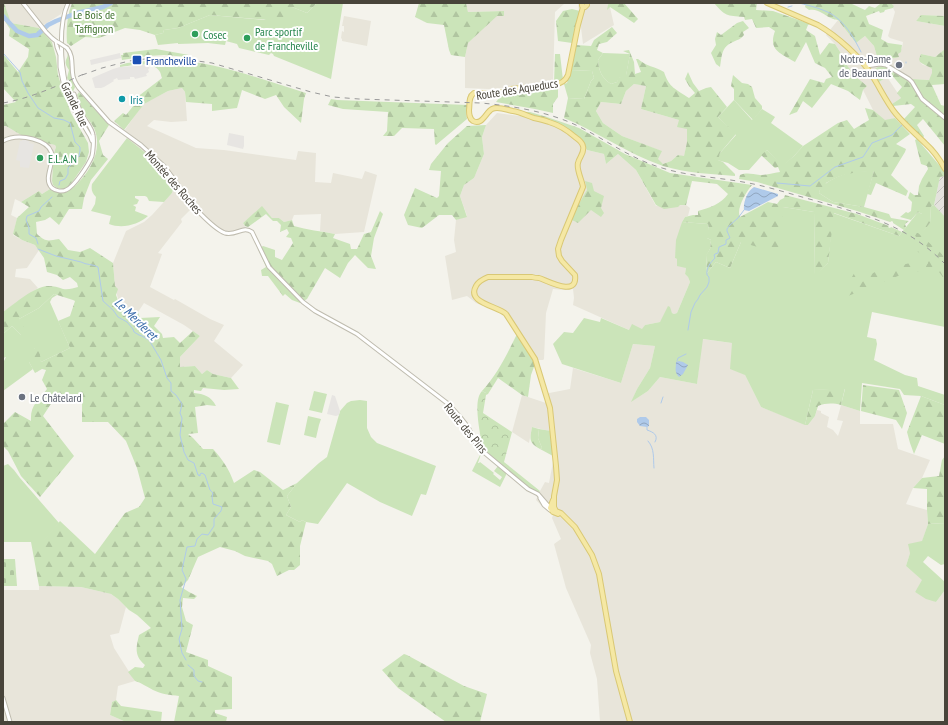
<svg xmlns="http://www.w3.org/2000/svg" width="948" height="725" viewBox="0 0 948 725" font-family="'PT Sans Narrow',sans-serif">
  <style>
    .residential { fill: #e8e5da }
    .industrial { fill: url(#industrial-furrows) }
    .green { fill: #cbe4b9 }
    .forest { fill: url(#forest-firs); fill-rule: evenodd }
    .cemetery { fill: url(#cemetery-stones) }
    .park { fill: url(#park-crowns) }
    .parking { fill: #e7e5e2 }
    .water { fill: url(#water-waves) }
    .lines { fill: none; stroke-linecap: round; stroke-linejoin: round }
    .stream { stroke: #afcaea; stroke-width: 1 }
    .river { stroke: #afcaea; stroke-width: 4.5 }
    .minor-casing { stroke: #bfbcaf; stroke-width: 5 }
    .major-casing { stroke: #d9c875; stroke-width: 6 }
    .minor { stroke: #fff; stroke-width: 3 }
    .major { stroke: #f5e8a4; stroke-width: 4 }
    .rail { stroke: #999; stroke-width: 1; stroke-dasharray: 5 5; stroke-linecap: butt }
    .minor-bridge-casing { stroke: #bfbcaf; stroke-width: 5; stroke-linecap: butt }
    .minor-bridge { stroke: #fff; stroke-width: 3 }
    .leisure-dot { fill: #2e9e5b; stroke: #fff; stroke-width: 1.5 }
    .transit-dot { fill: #1a4fb4; stroke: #fff; stroke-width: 1.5 }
    .worship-dot { fill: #6b7280; stroke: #fff; stroke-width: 1.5 }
    .culture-dot { fill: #0f9aa8; stroke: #fff; stroke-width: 1.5 }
    .labels { text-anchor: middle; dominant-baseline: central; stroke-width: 4; stroke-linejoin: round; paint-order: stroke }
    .park-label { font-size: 12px; fill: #437532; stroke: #fff }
    .leisure-label { font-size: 12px; fill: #27864d; stroke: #fff; text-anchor: start }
    .worship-label { font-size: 12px; fill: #5b616d; stroke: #fff; text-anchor: end }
    .transit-label { font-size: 12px; fill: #164399; stroke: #fff; text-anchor: start }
    .street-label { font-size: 12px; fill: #48443a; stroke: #fff }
    .culture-label { font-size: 12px; fill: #0d838f; stroke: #fff; text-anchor: start }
    .water-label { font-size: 13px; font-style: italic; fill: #3c6eab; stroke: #fff }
  </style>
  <defs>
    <pattern id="industrial-furrows" width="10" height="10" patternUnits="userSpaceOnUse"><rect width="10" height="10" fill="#e4e2dd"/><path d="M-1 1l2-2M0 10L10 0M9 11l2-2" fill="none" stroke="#c5c3be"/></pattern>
    <pattern id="forest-firs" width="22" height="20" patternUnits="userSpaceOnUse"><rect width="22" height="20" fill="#cbe4b9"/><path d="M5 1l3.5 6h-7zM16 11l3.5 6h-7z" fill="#b0c5a0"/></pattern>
    <pattern id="cemetery-stones" width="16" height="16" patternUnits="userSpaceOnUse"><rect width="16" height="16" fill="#cbe4b9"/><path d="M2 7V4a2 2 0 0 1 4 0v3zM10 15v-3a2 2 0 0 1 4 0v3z" fill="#b0c5a0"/></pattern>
    <pattern id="park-crowns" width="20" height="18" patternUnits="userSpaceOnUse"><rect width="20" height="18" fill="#cbe4b9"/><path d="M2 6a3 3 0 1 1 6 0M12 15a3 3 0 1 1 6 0" fill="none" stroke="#b0c5a0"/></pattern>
    <pattern id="water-waves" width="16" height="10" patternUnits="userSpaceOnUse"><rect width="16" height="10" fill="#afcaea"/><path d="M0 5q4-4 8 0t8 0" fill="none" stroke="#90a6bf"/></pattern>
  </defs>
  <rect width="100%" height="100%" fill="#f4f3ec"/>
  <path class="residential" d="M3 3H65L61 14 39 28 11 23Z
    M466 3H570L564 4 555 12 553 83 489 89 465 88V57L468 43 497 15 504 11 468 12Z
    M578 3H609L614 25 583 44Z
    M891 3H945V16L921 15 916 21 945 26V49L935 57 921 54 920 62 923 65 928 66 932 69 933 73 929 80 912 79 909 81 890 69 883 66 879 82 887 77 901 98 888 107 895 118 885 121 873 110 863 90 866 86 855 76 844 61V58L835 44 826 35 838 20 856 43 865 36 874 46 878 60 898 54 902 48 903 42 890 38 888 36 895 12 893 8 894 6Z
    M344 16 371 21 367 46 342 41V39L341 38 342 31 344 32V26H342Z
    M634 84 646 86 641 109 679 120 687 129V142L684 157 678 155 671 161 663 164 657 160 661 151 622 136 603 123 596 111 601 102 621 104 626 91Z
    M182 88 185 92 187 121 171 122 154 120 147 126 196 148 224 150 296 160 298 151 316 153 315 182 331 183 333 173 362 179 365 171 377 175 364 232 335 234 320 231 321 214 294 215 292 220 284 222 279 218H272L262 207 243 223 247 230 234 234 226 235 218 232 211 227 192 208 181 219 182 222 158 253 162 254 150 287 174 300 175 299 210 319 224 325 214 341 243 365 231 378 213 374 207 370 202 374 195 366 180 367V357L200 336 184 325 144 303 138 312 126 308 119 303 115 286 113 263 126 231 144 222 152 215 172 193 175 185 165 171 147 154 122 134 143 104 168 91Z
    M497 113 551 120 565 126 578 137 585 144 587 150 604 154 606 164 618 154 636 170 656 206 686 205 690 208 688 216 685 217 682 222 675 258 677 259 686 268 685 274 688 277 690 282 677 313 674 314 672 313 671 311 660 322 645 325 643 329 629 330 573 305 574 298 573 289 564 290 553 289 546 313 544 359 543 360H534L517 334 504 316 499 312 476 303 467 296 452 300 445 256 456 252 454 240 456 220 467 216 460 196 464 185 474 178 484 154 482 137 486 125Z
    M3 126H6L21 135 40 139 46 143 55 145 56 147 54 153 52 181 53 185 50 189 42 194 39 191 21 202 15 199 11 215 17 218 13 235 22 240 35 245 39 250 27 268 16 269 15 277 30 279 38 288 3 312Z
    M702 339 732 343 745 375 761 407 808 425 815 416 817 410 821 411V413L829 417 827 427 833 430 838 436 843 421 837 420 841 405 860 411V424H893L898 449 930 460 922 478 913 488 906 504 927 510 928 524 922 542 910 553 906 566 923 580 915 592 936 602 945 590V722H600L597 679 590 653 591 645 566 588 554 544 561 539 552 518 553 515 545 509 536 500 540 491 545 482 549 483 553 462 557 461 554 432 532 427 529 443 512 432 522 395 546 403 544 394 570 389 573 368 621 383 633 344 655 346 650 368 637 389 632 401 648 391 660 377 697 384Z
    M39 586 81 587 111 594 118 599 126 607 119 633 110 635 114 648 135 681 118 686 116 700 112 702 110 715 126 722H3V590H39Z"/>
  <path class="industrial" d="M945 176V219L934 205 940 177Z"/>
  <path class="green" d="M317 3H343L331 79 274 56 273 54 271 53 269 55 239 48 237 44 226 41 225 45 208 43 178 44V43L158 45 155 35 163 33 164 30 178 28 210 15 264 20 292 7 307 13Z
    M67 51 69 55 71 78 75 87 72 94 70 87 71 84 67 78 69 70C61 59 70 60 67 51Z
    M603 53 630 54 626 76 619 78 617 82 611 84C601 77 599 71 598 60Z
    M571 70 592 71 594 78 591 81 584 99 568 98 564 84 567 83Z
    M734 100 752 120 762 109 775 117 771 123 803 146 794 156 783 166 767 150 749 170H739L728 163 717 160 720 153 736 135 718 117Z
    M127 138 147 154 144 157 162 173 165 171 175 184 172 193 164 202 149 201 147 197 145 196H135V198L139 200 137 204 133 205 136 207 135 211 148 216C138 225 122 229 109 224L111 216 91 211 95 204 96 197C92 193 91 190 92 184Z
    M874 171 864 207 833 202 819 193C821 183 840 175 849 173 857 171 866 171 874 171Z
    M934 205 945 217V327L872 312 867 337 876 339 877 344 874 360 905 375 917 378 918 386 945 395V405L921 396 904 395 900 389 862 383 860 411 841 405 845 389 813 390 805 425 761 407 745 375 730 369 732 343 703 339 697 384 660 377 648 391 631 402 637 389 650 368 655 346 633 344 621 383 562 364 553 344 564 332 573 333 584 318 600 322 601 318 629 330 632 324 642 329 645 325 660 322 668 306 670 307 672 313 674 314 677 313 690 282 688 277 685 274 686 268 677 266V259L675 258 676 240 682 222 708 224 709 229 707 238 711 240 710 249 706 256 707 273 716 262 730 268 741 242 783 207 814 212 815 275 828 263 833 213 899 236 918 212 922 214V232L930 223 931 206Z
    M54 294 57 295 52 298 50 302 70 348 41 362 35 348 29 362 33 369 3 391V363L6 357 3 358V334L12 326 21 335 19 319 39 308Z
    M314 391 327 394 322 413 309 410Z
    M360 400 367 401V428L371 437 377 443 436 466 426 495 421 494 412 516 380 502 347 483 318 524 306 522 302 520 300 522 286 515 291 507 287 496 297 483 319 463 327 457 340 411 347 403 351 401Z
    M276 402 289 405 280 445 267 442Z
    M308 416 321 419 319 425 316 424 319 425 316 438 304 435Z
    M539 429 551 431 553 456 540 449 542 448 538 438Z
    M481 453V454L478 463H479L480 462 494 473 493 474 500 480 502 477 494 471 498 466 506 472V475L500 487 472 471Z
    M8 464 14 470 20 478 59 523 43 542H3V466Z
    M945 523V564L941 565 928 556 923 562 945 582V590L936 602 926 599 915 592 922 580 906 566 910 553 908 544 922 541 928 524Z"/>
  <path class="forest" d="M3 3H4L11 23 39 28 52 42 56 57 58 75 64 94 71 113 88 143 89 152 86 162 73 181 66 189H61L57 188 53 185 52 181 54 153 56 147 55 145 46 143 40 139 21 135 6 126H3V105L16 102 3 88V54L18 72 28 57 29 49 9 36 10 29 3 18Z
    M72 3H317L307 13 292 7 287 20 281 21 210 15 178 28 164 30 163 33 155 35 140 30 125 28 99 38 85 37 71 46 67 43C66 29 67 16 72 3Z
    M419 3H466L468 12 504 11V16H497L468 43 465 57 451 55 449 50 444 25 427 23 415 17Z
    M609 3H624L638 19 634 23 610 7 607 10 608 5Z
    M714 3H757L756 10 773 11 810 24 808 25 806 30 815 36 820 55 829 43 835 44 844 58V61L855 76 867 86 863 90 860 100 848 91 831 84 812 108 803 101 797 112 789 115 810 79 824 83 826 79 832 77 825 68 815 63 806 42 795 62C780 53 768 50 775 31L769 27 756 28 752 19 745 20 744 17C726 15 726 17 714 3Z
    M806 3H852V4L865 10 869 6 875 8 880 4 891 3 894 6 893 8 885 10 884 12 880 13 879 11 866 16 869 24 883 30 881 39 888 43 902 45 901 52 898 54 899 57 895 58 878 60 874 46 865 36 856 43 838 20C837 20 832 19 831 18 824 15 818 8 809 10L805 7Z
    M572 9 580 11 572 43 558 41 556 21 563 11Z
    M921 15 945 16V26L916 21Z
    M743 21 749 28 743 32 744 35C740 40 739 39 733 42 721 47 722 56 720 67L716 64 711 53 716 45 715 39 717 32 721 35 737 23Z
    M612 27 617 33 607 42 599 44 597 50 603 53 598 60C599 71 601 77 611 84L617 82 618 78 626 75 630 54 623 51 629 50 634 62 635 74 641 72 636 59H638C647 67 654 66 664 72 669 88 676 89 689 98L695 93 689 86 685 79 688 72 693 83 699 91 706 88 711 87 727 107 718 117 736 134 720 153 718 160 723 162 735 174V176C711 174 686 173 663 166 628 154 598 132 564 118L568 98 584 99 591 81 594 78 592 71 571 70 576 45 591 46 594 40ZM634 84 646 86 641 109 679 120 677 127 687 129V142L684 156 678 155 671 161 663 164 658 159 662 151 622 136 603 123 596 111 601 102 621 104 626 91Z
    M156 49 189 55V57L164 55 148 56 122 60 121 55H123V53Z
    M945 49V84L932 85 941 105 945 106V146L923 119 917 125 924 136 923 138 910 126 904 119 915 107 911 104 893 106 892 104 901 98 897 93 902 87 890 73 884 70 883 71 887 77 879 82 872 71C873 71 877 67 878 67 886 63 902 76 909 81L912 79 929 80 932 73V69C928 66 924 65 920 62L919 59 921 54 935 57Z
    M555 54H560L563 80 559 82 554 83Z
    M165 59C172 59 179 60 187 61 227 66 267 81 306 93L304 99 301 123 284 107 276 95 265 99 242 90 237 108 212 111V104L186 102 185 92 182 88 168 91 144 104 124 130 114 121 123 113 126 115 134 105 136 98 162 78C161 76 161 74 160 72 153 60 131 66 120 67V65L127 63Z
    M733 75 742 83 748 84 752 87 755 98 762 106V109L753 120 734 100V89L731 86Z
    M558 87V97L553 104V113L535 109 496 102 500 97 513 92 551 89Z
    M79 92 109 125 99 141 103 155 108 159 91 180 84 198 82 209H69L59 225 50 217 45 220 36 222 37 234C46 242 47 241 59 239L68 250 80 252 90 248 113 263 115 286 118 289 116 295 119 303 126 308 138 312 140 318 160 317 154 326 162 334 163 338 174 337 180 343 193 331 200 336 180 357V367L195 366 202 374 207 370 213 374 231 378 239 389 224 390 203 388 201 391 194 390V393C204 394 211 396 216 406L207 405 195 407 198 433 188 434 193 438 203 449H213C223 460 229 469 234 483L254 470 260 472 283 490 297 483 287 496 291 507 286 515 300 522 302 520 306 522 300 546V565L294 570H289L277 576 272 564 268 561 245 556 235 551 220 547 198 557 188 580 181 587 189 592 197 596 194 599 183 598 182 607 186 621 193 625 186 652 208 660V666L232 677V709L215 710V713L227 717 226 722H174L179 696C170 695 161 694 153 690 147 687 142 683 135 681L128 672 135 667 143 668 145 665C134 656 136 648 139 635L151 628 137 615 129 610 118 599 111 594 81 587 39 586 31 542 43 541 60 521 95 554 125 513 139 507 145 498 137 468 126 441 108 422H82V403L58 393 43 416 74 456 40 497 21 476 8 451 3 446V424L15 412 31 421C30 405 38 401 47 389L42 380 46 370 42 369 35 373 29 362 27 355 35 348 27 339 30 334 32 336 39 348 41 362 70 348 58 321 70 316 75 301 73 300 54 294 39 308 19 319 24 327 21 335 12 326 3 334V312C16 303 33 287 48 286 54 286 58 287 63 289 69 290 73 288 78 287L77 283 70 277 63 280 57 275 47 272 44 258 35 245 22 240 13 234 17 218 29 207 21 202 39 191 42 194 50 189C62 194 67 194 77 184 91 170 103 149 94 128 91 122 85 116 82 110 80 105 79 100 77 95Z
    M331 99 337 100 468 105 466 113 467 119 436 145 435 144 434 129 402 128 394 136H383L387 131 388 112 343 109 328 105Z
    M865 108 873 110 885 120 895 118 910 134 896 144 906 149 905 152 891 175 908 191 906 196 876 183 871 195 867 194 874 171C855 172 843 173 826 183L825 188 820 190 819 193 833 202 864 207 889 214 891 218 909 221 905 224 906 227 904 230 893 223V222L892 221 890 222 857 211 757 182 739 179 740 175C747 172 752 174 760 175 766 175 773 173 780 172L778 167 775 168 761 155 767 150 783 165 794 156 803 146 838 123 847 120 854 129 869 120Z
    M524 112H530L547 117 579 128 625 154 670 173 752 185C746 192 736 209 740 217L768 202 777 204 780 200 784 198 785 195 857 214 889 226 888 227 890 228 891 227 902 232 899 236 834 213 828 263 815 276 814 212 783 207 780 254 741 242 730 268 716 262 707 273 706 255 710 249 711 240 707 238 706 232 709 229 708 224 682 222 685 217 693 215H698V211C709 208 721 204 728 194L717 184 692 181 686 205H680L678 207 664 209 656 205 636 170 618 154 606 164 604 154 587 150C581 136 565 125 551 120 546 118 541 118 536 116 532 115 528 113 524 112Z
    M486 125 482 137 484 154 474 178 464 185 460 196 467 217 456 220 452 215H439L422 228 408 225 404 215 415 188 437 198 439 196 441 171 429 170 431 164 448 143 467 126Z
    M917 139 945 172V176L940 177 934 205 931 206 930 223 922 233V214L918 212 911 220 900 217 906 212 908 213 911 211 912 202 908 198 910 192 914 195H918L919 186 922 179 928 169 927 166 921 164 915 140Z
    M585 181 592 183 594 191 604 196 601 208 604 213 601 217 591 210 578 223 572 220 577 207 587 190Z
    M262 206 272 218H279L284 222 292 220 294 226C307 230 321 231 335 234L333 238 350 244 351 249H357L364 234 371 232 380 211 383 214 374 238 371 256 376 269 368 268 355 255 348 263 340 278 325 268 307 299 300 303 292 300 285 294 283 296 268 276H262L261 270 266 267 258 249 263 246 275 250V257L282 260 293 243 291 238 286 237 289 233 287 229 280 232 281 225 277 221H273L266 214 248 227 245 226 243 223Z
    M914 233H918L942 254 945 256V263L913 234Z
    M915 240 938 260 945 267V280L939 272H927L926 266 928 263 925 257 914 249 912 244Z
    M910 263 921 265 920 271 903 274 848 296V287L864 281 852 277 856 270 866 277 875 272 881 273 890 268Z
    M517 334 534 360 535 364 531 375 528 397 522 395 498 378 488 394 486 395V393L482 391C498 374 507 354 517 334Z
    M863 385 899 390 907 413 902 429 896 420 861 411Z
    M845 388 841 405C833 403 826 403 818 406L815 416 808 425H805L813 390Z
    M921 396 945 405V444L922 435 914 454 910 443 907 432Z
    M532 427 539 429 538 438 542 448 540 449C528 442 530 439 532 427Z
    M945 456V523L928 524 927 510V489L913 488 922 478 939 476 942 460Z
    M404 654 407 655 464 686 487 694 480 722H446L398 688 382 670Z
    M116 700 121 706 162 712 161 722H126L110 715 112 702Z"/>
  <path class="cemetery" d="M3 559H15L17 586H3Z"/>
  <path class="park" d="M482 391 486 393V395L483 413 512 432 504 462 540 491 538 494 528 487 483 450C481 437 472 401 482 391Z"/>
  <path class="parking" d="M120 53 121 58 91 65 90 60Z
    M143 65 147 66 150 68 148 69 149 72 146 74 147 76 135 79 134 77H130V79L118 80 117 78 113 80 114 81 104 87 101 88H95L92 78 113 69 120 67 136 66Z
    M229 133 244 136V146L243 149 227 145Z
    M22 139 30 141 29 143 34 144 29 168 20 167V161L16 160 20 141H22Z
    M332 395 335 396 340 411 339 415 336 416 327 414Z"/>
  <path class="water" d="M754 187 778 194V196L749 211 744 210C743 203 747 191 754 187Z
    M679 361 683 362 688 365 683 374 679 377C674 372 676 368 676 362Z
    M640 417H646L649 420V426L647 427 640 426 637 422V419Z"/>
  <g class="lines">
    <path class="stream" d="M799 3C811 6 828 10 837 18 848 27 855 40 861 52
      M788 7 792 6
      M3 53 20 72 22 81 28 93 38 108 54 118 64 120 70 123 75 142 80 147V151L79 156 68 168V174L65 179 60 181 59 185
      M906 62V63
      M777 183 810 186 835 167 863 157 872 143 892 135 902 125
      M38 244 36 238 29 234V228L26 220 27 216 39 211 41 207 52 197
      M38 249 56 256 81 262C86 265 93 264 98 267L103 301 113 310 118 317 127 322 133 329 134 332 139 335 142 336 149 340 161 360 167 378 171 383V391L176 395 182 404 180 413 182 418 180 435 184 452 188 460 194 463 198 475 200 476V474L202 473 205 475 210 490 213 493 212 497 213 504 222 507 221 511 214 519V526L208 535 202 534 197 539 195 546 187 547 182 570 186 579 180 600 182 629 179 639 182 653 186 660
      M688 330 691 312 695 303 698 299 700 295 707 287 709 282V277L707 275C706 268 710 263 715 258L714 255 715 254 718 253 719 247 726 244V240L730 238 727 231V229L730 225 738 218 744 210
      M677 361 678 358 686 354
      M661 403 663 397
      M647 426V430C653 432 659 435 655 442
      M648 441C655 449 653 458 654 468
      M188 665 194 670V676L198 681 202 682"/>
    <path class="river" d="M3 16 17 31 29 36 37 35 48 25 56 21 77 13 103 7 111 3"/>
    <g class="minor-casing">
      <path id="minor" d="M23 3 46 32 52 38 57 42
        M56 41 57 47 60 55V67L63 82 75 111 90 136 92 141
        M67 48C74 56 71 66 73 76 74 81 76 84 79 88L109 122 141 145 164 166 181 189 180 191C188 201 213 229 225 233 237 236 243 225 252 232L269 267 303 302 315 311 357 334 447 403C455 411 463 419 469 429 472 436 475 443 480 449L528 489 538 494 551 509
        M866 66 880 64 886 65 909 79 912 82 922 99 945 118
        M66 86C61 63 58 25 68 3
        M3 141C12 136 22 136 33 139 71 150 38 174 52 188 56 191 62 192 66 190 74 187 89 164 92 156 93 152 94 140 93 135 92 128 86 122 83 116 79 109 76 101 74 94
        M540 498 544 505 550 510
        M3 698 10 722"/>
    </g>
    <g class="major-casing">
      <path id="major" d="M582 3V6L585 7 587 5V3
        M767 3 818 25C837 36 862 58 873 77 881 90 887 103 896 114 905 125 916 134 926 144 934 151 940 160 945 169
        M583 7 578 25 568 75C565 82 560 84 553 85L511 89 496 94 474 93C468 97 470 104 469 110 469 114 469 118 473 121 482 126 486 112 492 109 498 106 507 110 513 111 521 112 527 116 534 118 539 119 544 120 549 122 559 125 567 130 575 137 578 139 582 142 583 146 585 153 579 157 578 163 576 169 582 180 583 187L561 240 558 249 559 256 562 261 575 275C578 298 548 281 539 278 537 278 535 278 532 277H488C483 279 478 282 476 286 466 303 498 306 506 314L535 359 550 408 556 466 557 480 554 496V507L556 511 561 513 575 527 592 555 599 574 616 671 630 722
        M553 500 550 508 553 512 558 514"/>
    </g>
    <use href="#minor" class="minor"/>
    <use href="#major" class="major"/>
    <path class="rail" d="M82 75 102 68 129 61 153 58 183 59 212 63 311 92 333 97 359 99 481 103C514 106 549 112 578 126 606 140 630 158 659 167 686 176 715 177 743 182 767 186 790 194 813 200 865 215 906 224 945 264
      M3 103C32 98 59 85 86 73"/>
    <g class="minor-bridge-casing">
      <path id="minor-bridge" d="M58 42 67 48"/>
    </g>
    <use href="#minor-bridge" class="minor-bridge"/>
  </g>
  <g class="leisure-dot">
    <circle cx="195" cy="34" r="4"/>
    <circle cx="247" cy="38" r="4"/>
    <circle cx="40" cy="158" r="4"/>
  </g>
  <rect class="transit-dot" x="132" y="55" width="10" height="10" rx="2"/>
  <g class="worship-dot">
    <circle cx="899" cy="65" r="4"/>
    <circle cx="22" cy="397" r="4"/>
  </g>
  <circle class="culture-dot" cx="122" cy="99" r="4"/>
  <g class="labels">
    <g class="park-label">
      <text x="94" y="14">Le Bois de<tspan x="94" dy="14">Taffignon</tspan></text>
    </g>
    <g class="leisure-label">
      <text x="255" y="31">Parc sportif<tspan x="255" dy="14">de Francheville</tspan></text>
      <text x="203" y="34">Cosec</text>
      <text x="48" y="158">E.L.A.N</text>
    </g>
    <g class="worship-label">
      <text x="891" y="58">Notre-Dame<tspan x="891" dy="14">de Beaunant</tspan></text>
      <text x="30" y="397" text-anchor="start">Le Châtelard</text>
    </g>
    <g class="transit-label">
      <text x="146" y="60">Francheville</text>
    </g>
    <g class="street-label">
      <text transform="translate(517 89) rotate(-9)">Route des Aqueducs</text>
      <text transform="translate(75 104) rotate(64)">Grande Rue</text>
      <text transform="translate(174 182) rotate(49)">Montée des Roches</text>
      <text transform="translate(466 428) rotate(51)">Route des Pins</text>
    </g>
    <g class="culture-label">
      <text x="130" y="99">Iris</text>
    </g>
    <g class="water-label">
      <text transform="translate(136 319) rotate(44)">Le Merderet</text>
    </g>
  </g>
  <rect width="948" height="725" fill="none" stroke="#48443a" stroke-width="8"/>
</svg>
